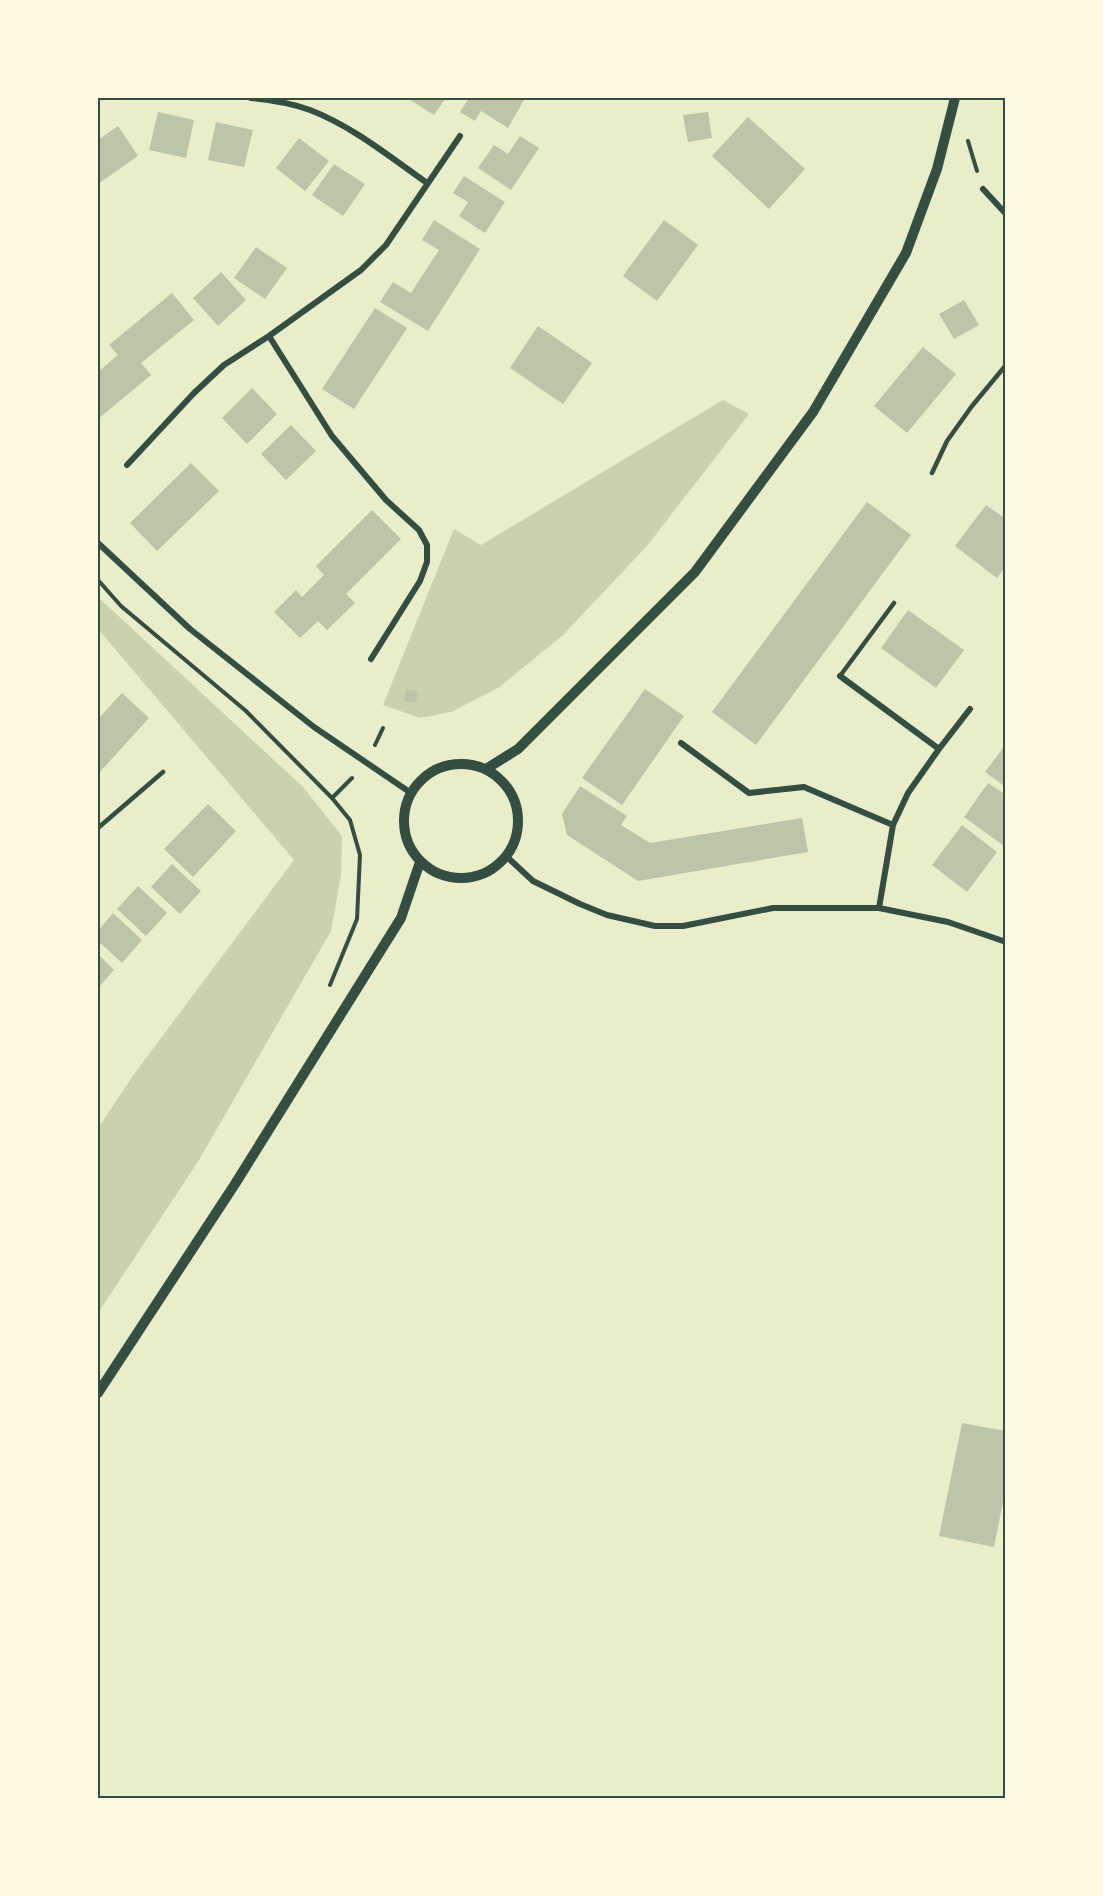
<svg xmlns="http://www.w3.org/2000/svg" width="1103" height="1896" viewBox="0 0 1103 1896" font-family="Arial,sans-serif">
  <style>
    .green { fill: #cad2ad }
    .building { fill: #bcc5a7 }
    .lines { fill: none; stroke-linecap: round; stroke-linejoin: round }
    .path { stroke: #344e41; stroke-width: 4 }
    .service { stroke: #344e41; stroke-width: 4.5 }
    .minor { stroke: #344e41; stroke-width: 6 }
    .tertiary { stroke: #344e41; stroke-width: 10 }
    .neatline { fill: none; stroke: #344e41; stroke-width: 2 }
  </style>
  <rect width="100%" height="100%" fill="#e9edc9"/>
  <path class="green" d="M723 400 749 414 647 546 562 636 498 688 451 712 420 718 383 705 454 529 481 545Z
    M98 597 303 787 342 836 341 875 331 931 199 1160 98 1313V1128L132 1077 294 860 98 629Z"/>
  <path class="building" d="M407 98H446L434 115Z
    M469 98H525L508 128 481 111 475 121 460 112Z
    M158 112 194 120 186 158 149 150Z
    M708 112 712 138 688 142 683 115Z
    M748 117 805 169 769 209 712 156Z
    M216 122 253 130 244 167 208 160Z
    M118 126 138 156 98 184V140Z
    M520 136 539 148 511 190 478 168 494 145 508 154Z
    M299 138 329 161 305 191 276 168Z
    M334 164 365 184 343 216 312 195Z
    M464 176 505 202 485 233 459 216 468 202 453 193Z
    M434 220 480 249 428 331 380 302 393 282 411 293 439 250 422 240Z
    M664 220 698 245 657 301 623 276Z
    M256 247 287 268 265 299 234 278Z
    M221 272 246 300 218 326 193 298Z
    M172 293 194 320 141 363 151 375 98 419V372L118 355 109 345Z
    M964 300 979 325 954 339 939 314Z
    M375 308 407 328 354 409 322 389Z
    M538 326 592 363 563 404 510 368Z
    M923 347 956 374 907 433 874 406Z
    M252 388 277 414 247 444 222 418Z
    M291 425 316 451 286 480 261 454Z
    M191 463 219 491 157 551 130 523Z
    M867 502 911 535 756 745 712 712Z
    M986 505 1006 519V566L997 578 955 546Z
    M372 510 401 539 346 594 355 603 327 630 318 621 300 638 274 612 296 590 302 597 324 575 316 566Z
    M908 610 964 650 936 688 881 648Z
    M406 689 418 691 416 703 404 702Z
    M645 689 684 716 622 805 582 778Z
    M122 693 149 718 98 774V719Z
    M1006 744V787L985 772Z
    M988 783 1006 795V844L1004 846 964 817Z
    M580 786 627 816 621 825 650 843 802 818 808 852 638 881 567 835 562 814Z
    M208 804 236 831 193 877 164 849Z
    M962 825 997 852 967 892 932 865Z
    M172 864 201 891 180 914 151 887Z
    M138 886 167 913 146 936 117 909Z
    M113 913 142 940 122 963 98 941V931Z
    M98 954 114 970 98 988Z
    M962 1423 1006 1431V1487L994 1547 939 1536Z"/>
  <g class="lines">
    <path class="path" d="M968 141 977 171
      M98 580 121 606 246 711 332 798 350 820 360 855 357 919 330 985
      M375 745 383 728
      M332 798 352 778"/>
    <path class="service" d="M932 473 947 441 972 406 1006 365
      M840 676 894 603
      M98 828 163 772"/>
    <path class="minor" d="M251 98C271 100 291 103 310 110 352 126 390 157 427 183
      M983 189 1006 214
      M269 336 332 436 386 500 419 530 427 545V562L420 581 371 659
      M127 465 194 393 224 365 269 336 361 270 386 245 460 136
      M98 543 190 629 314 727 411 793
      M840 676 939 749 908 793 893 825 879 908
      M681 743 749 793 804 787 893 825
      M939 749 970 709
      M506 856 533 881 580 904 607 915 655 926H683L773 908H879L948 922 1006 942"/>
    <path class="tertiary" d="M404 821a57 57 0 1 1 114 0a57 57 0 1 1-114 0Z
      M486 769 518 749 695 572 813 412 906 253 937 169 955 98
      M98 1393 235 1184 401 918 420 862"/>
  </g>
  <rect width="1103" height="1896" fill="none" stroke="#fefae0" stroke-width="198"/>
  <rect x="99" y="99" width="905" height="1698" class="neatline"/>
</svg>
